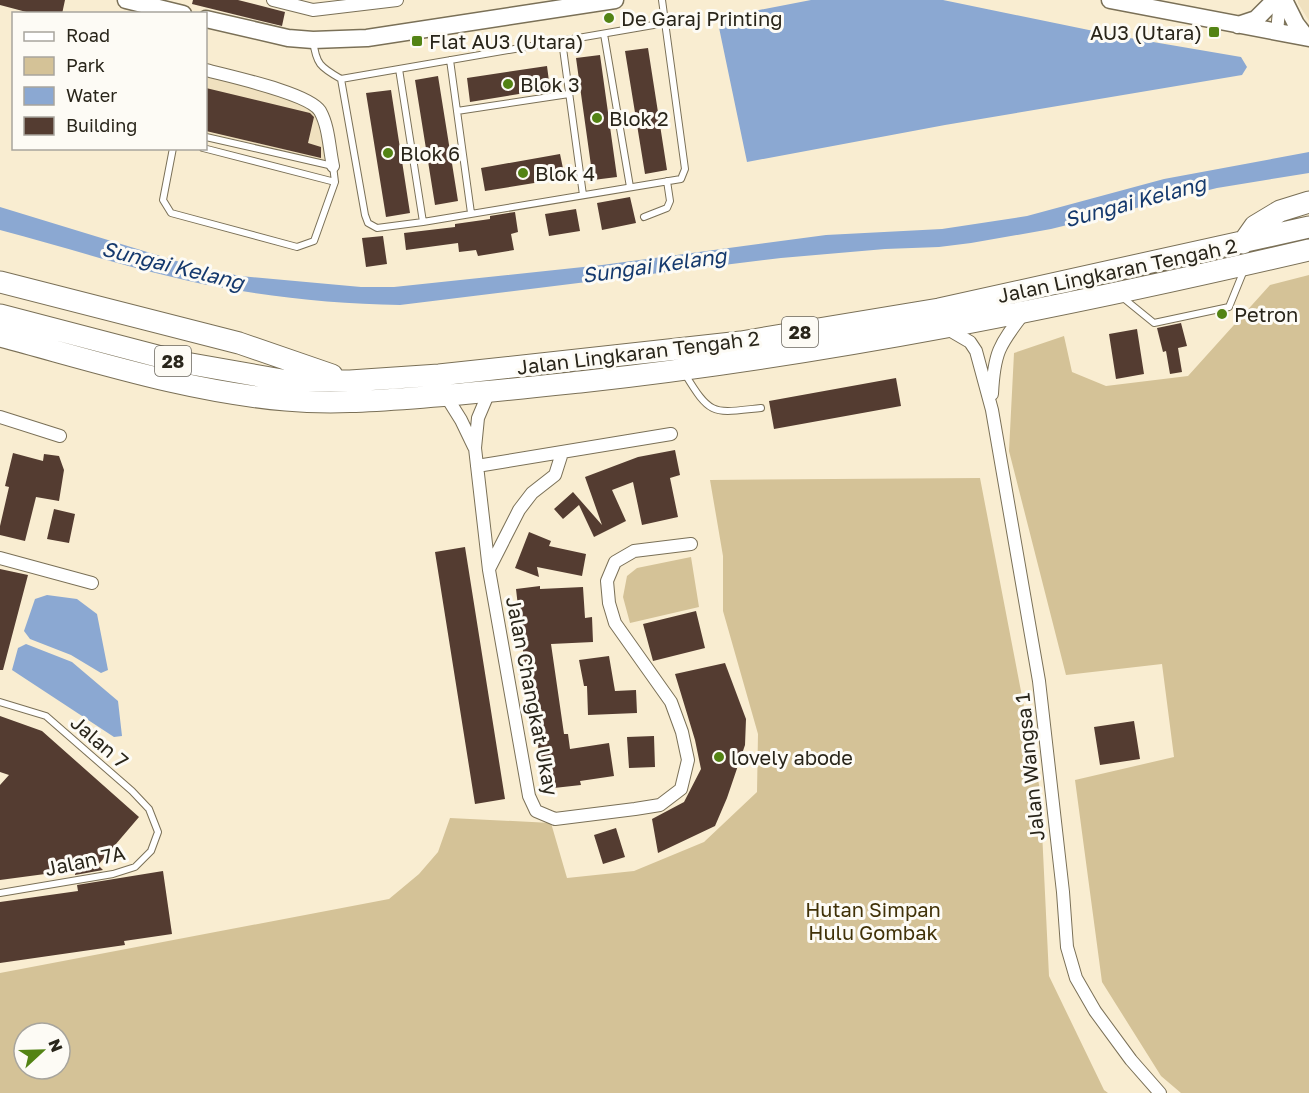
<svg xmlns="http://www.w3.org/2000/svg" width="1309" height="1093" viewBox="0 0 1309 1093" font-family="'Golos Text',sans-serif">
  <style>
    .built { fill: #f0e1bf }
    .green { fill: #d4c297; fill-rule: evenodd }
    .water { fill: #8ba8d2 }
    .building { fill: #543c31 }
    .lines { fill: none; stroke-linecap: round; stroke-linejoin: round }
    .lane-casing { stroke: #7a7057; stroke-width: 8 }
    .street-casing { stroke: #7a7057; stroke-width: 14 }
    .secondary-casing { stroke: #7a7057; stroke-width: 19 }
    .highway-casing { stroke: #7a7057; stroke-width: 23 }
    .lane { stroke: #fff; stroke-width: 6 }
    .street { stroke: #fff; stroke-width: 12 }
    .secondary { stroke: #fff; stroke-width: 16 }
    .highway { stroke: #fff; stroke-width: 21 }
    .poi-dot { fill: #538314; stroke: #fdfbf5; stroke-width: 2 }
    .labels { text-anchor: middle; dominant-baseline: central; stroke-width: 6; stroke-linejoin: round; paint-order: stroke }
    .shield { fill: #fdfbf5; stroke: #69655c; stroke-width: 1.5 }
    .shield-label { font-size: 18px; font-weight: bold; fill: #29251a }
    .poi-label { font-size: 20px; fill: #29251a; stroke: #fdfbf5; text-anchor: start }
    .street-label { font-size: 20px; fill: #29251a; stroke: #fdfbf5 }
    .park-label { font-size: 20px; fill: #403107; stroke: #fdfbf5 }
    .water-label { font-size: 21px; font-style: italic; fill: #15396d; stroke: #fdfbf5 }
  </style>
  <rect width="100%" height="100%" fill="#f9edd1"/>
  <path class="built" d="M1298 0H1309V21L1298 3Z
    M206 74 301 101 315 111 327 161 206 134Z"/>
  <path class="green" d="M1309 275V1093H1181L1161 1076 1102 982 1075 780 1174 757 1162 664 1066 675 1009 451 1014 353 1064 336 1072 372 1106 386 1188 376 1270 285Z
    M980 478 1040 790 1049 976 1104 1090 1108 1093H0V973L389 899 419 874 438 852 450 818 551 823 567 878 634 871 704 842 757 792 758 734 723 611V556L710 480ZM24 1033H60V1069H24Z
    M691 557 699 607 630 623 623 597 627 576 637 568Z"/>
  <path class="water" d="M811 0H943L1118 36 1241 57 1247 67 1242 75 945 125 747 162 717 18Z
    M1309 152V173L1217 188 1051 229 971 243 939 247 885 249 781 258 400 305C339 304 278 298 218 287 144 273 72 249 0 230V207L193 266 240 276 361 287H394L602 265 826 235 942 229 1027 216 1164 179Z
    M47 595 77 599 97 614 108 670 101 673 71 655 30 639 24 631 35 599Z
    M26 644 72 662 118 701 122 736 114 737 12 670 18 648Z"/>
  <path class="building" d="M0 0H65L62 14H34L0 5Z
    M193 0H238L285 12 282 26 192 4Z
    M648 48 667 170 645 174 625 51Z
    M600 55 617 177 593 180 576 58Z
    M547 66 550 89 470 102 467 78Z
    M438 76 458 201 435 205 415 80Z
    M206 88 310 113 314 117 308 143 321 147V158L206 131Z
    M391 90 410 213 386 217 366 93Z
    M560 154 565 178 485 191 481 168Z
    M630 197 636 223 602 230 597 203Z
    M576 209 580 231 549 236 545 214Z
    M515 212 518 232 511 234 514 250 478 256 476 250 459 252 458 243 406 250 404 233 455 227V224L490 219V216Z
    M383 236 387 264 366 267 362 238Z
    M1181 323 1187 346 1178 348 1182 372 1170 374 1166 351 1163 352 1157 328Z
    M1137 329 1144 374 1116 379 1109 334Z
    M896 378 901 406 774 429 769 401Z
    M675 450 680 475 670 478 678 517 642 525 633 482 612 490 626 521 594 537 579 505 563 519 554 509 573 492 602 525 585 477 638 457Z
    M13 453 43 461 44 454 59 456 64 470 59 501 36 497 25 541 0 535V526L9 487 5 486Z
    M54 509 75 514 69 543 47 539Z
    M529 532 551 541 549 546 586 554 582 576 537 567 539 577 515 568Z
    M465 547 505 799 475 804 435 552Z
    M0 569 28 575 3 670H0Z
    M540 586V589L583 587 585 618 592 617 593 642 551 644 564 734H568L570 749 609 743 614 776 580 781 581 785 545 789 524 659 516 589Z
    M696 611 705 648 653 661 643 624Z
    M609 656 615 691 636 690 637 713 588 715 587 686H584L579 660Z
    M725 663 746 719 745 745 727 798 715 826 658 853 652 819 684 802 701 769 695 740 675 674Z
    M0 716 42 731 139 817 98 865 103 870 75 875V870L0 880V785L9 775 0 772Z
    M1134 721 1140 759 1100 765 1094 727Z
    M654 736 655 767 629 768 627 737Z
    M616 828 625 857 603 864 594 835Z
    M163 871 172 934 124 941 125 945 0 963V902L78 891 77 885Z"/>
  <g class="lines">
    <g class="lane-casing">
      <path id="lane" d="M604 34 630 187
        M313 40C316 64 320 67 341 79L365 215 368 223 377 228 423 222 681 179 685 169 662 0
        M562 41 583 195
        M450 60 471 213
        M399 69 423 222
        M341 79 665 23
        M457 111 569 94
        M173 148 163 200 171 213 297 247 314 241 335 182 333 166 206 137
        M203 148 335 182
        M644 217 667 208 670 201 667 181
        M1122 297 1154 323 1229 307 1244 270
        M685 374C711 417 713 413 761 408
        M0 702 46 716 132 791 149 809 158 832 151 851 135 867 113 874 0 893"/>
    </g>
    <g class="street-casing">
      <path id="street" d="M273 0 313 10 397 0
        M1277 32 1280 0
        M206 70C228 76 309 93 320 111 329 127 329 148 333 166
        M946 328 970 342 976 351 992 410 1039 681 1063 892 1067 947 1076 978 1095 1011 1131 1060 1160 1093
        M489 392 478 418 475 448 489 570 529 796 536 811 555 819 635 809 660 805 681 789 688 760 682 732 671 702 615 623 609 603 607 581 615 562 634 551 691 544
        M992 394C994 353 999 345 1024 313
        M446 396 461 420 474 447
        M0 417 60 436
        M477 466 671 434
        M0 558 92 583
        M489 569 519 510 532 493 555 475 562 453"/>
    </g>
    <g class="secondary-casing">
      <path id="secondary" d="M126 0 183 14
        M1110 0 1309 38
        M1284 0 1296 24 1306 37
        M206 19 288 38 313 40 367 38 615 0
        M1238 25 1256 19 1275 0"/>
    </g>
    <g class="highway-casing">
      <path id="highway" d="M1243 243 1255 226 1280 211 1309 202
        M0 282 239 343 332 375
        M0 315 180 362 282 380 350 381 439 375 741 342 939 309 1309 227
        M0 336C94 361 189 392 286 400 329 404 371 401 413 398 469 394 524 388 580 382 825 355 1069 306 1309 250"/>
    </g>
    <use href="#lane" class="lane"/>
    <use href="#street" class="street"/>
    <use href="#secondary" class="secondary"/>
    <use href="#highway" class="highway"/>
  </g>
  <g class="poi-dot">
    <circle cx="609" cy="18" r="6"/>
    <rect x="1208" y="26" width="12" height="12" rx="3"/>
    <rect x="411" y="35" width="12" height="12" rx="3"/>
    <circle cx="508" cy="84" r="6"/>
    <circle cx="597" cy="118" r="6"/>
    <circle cx="388" cy="153" r="6"/>
    <circle cx="523" cy="173" r="6"/>
    <circle cx="1222" cy="314" r="6"/>
    <circle cx="719" cy="757" r="6"/>
  </g>
  <g class="labels">
    <g class="shield">
      <rect x="782" y="317" width="36" height="30" rx="4.5"/>
      <rect x="155" y="346" width="36" height="30" rx="4.5"/>
    </g>
    <g class="shield-label">
      <text x="800" y="332">28</text>
      <text x="173" y="361">28</text>
    </g>
    <g class="poi-label">
      <text x="621" y="18">De Garaj Printing</text>
      <text x="1202" y="32" text-anchor="end">AU3 (Utara)</text>
      <text x="429" y="41">Flat AU3 (Utara)</text>
      <text x="520" y="84">Blok 3</text>
      <text x="609" y="118">Blok 2</text>
      <text x="400" y="153">Blok 6</text>
      <text x="535" y="173">Blok 4</text>
      <text x="1234" y="314">Petron</text>
      <text x="731" y="757">lovely abode</text>
    </g>
    <g class="street-label">
      <text transform="translate(1117 270) rotate(-12)">Jalan Lingkaran Tengah 2</text>
      <text transform="translate(638 352) rotate(-7)">Jalan Lingkaran Tengah 2</text>
      <text transform="translate(533 696) rotate(79)">Jalan Changkat Ukay</text>
      <text transform="translate(100 741) rotate(41)">Jalan 7</text>
      <text transform="translate(1029 767) rotate(-96)">Jalan Wangsa 1</text>
      <text transform="translate(85 860) rotate(-12)">Jalan 7A</text>
    </g>
    <g class="park-label">
      <text x="873" y="909">Hutan Simpan<tspan x="873" dy="23">Hulu Gombak</tspan></text>
    </g>
    <g class="water-label">
      <text transform="translate(1135 201) rotate(-15)">Sungai Kelang</text>
      <text transform="translate(173 265) rotate(14)">Sungai Kelang</text>
      <text transform="translate(654 265) rotate(-8)">Sungai Kelang</text>
    </g>
  </g>
  <rect x="12" y="12" width="195" height="138" fill="#fdfbf5" stroke="#a8a59d" stroke-width="1.5"/>
  <rect x="24" y="32" width="30" height="9" fill="#ffffff" stroke="#a8a59d" stroke-width="1.5"/>
  <text x="66" y="42" font-size="18" fill="#29251a">Road</text>
  <rect x="24" y="57" width="30" height="18" fill="#d4c297" stroke="#a8a59d" stroke-width="1.5"/>
  <text x="66" y="72" font-size="18" fill="#29251a">Park</text>
  <rect x="24" y="87" width="30" height="18" fill="#8ba8d2" stroke="#a8a59d" stroke-width="1.5"/>
  <text x="66" y="102" font-size="18" fill="#29251a">Water</text>
  <rect x="24" y="117" width="30" height="18" fill="#543c31" stroke="#a8a59d" stroke-width="1.5"/>
  <text x="66" y="132" font-size="18" fill="#29251a">Building</text>
  <g transform="translate(42 1051) rotate(68)"><circle r="28" fill="#fdfbf5" stroke="#a8a59d" stroke-width="1.5"/>
  <path d="M0-4.5L10 22L0 15L-10 22Z" fill="#538314"/>
  <text y="-9" font-size="16" font-weight="bold" text-anchor="middle" fill="#29251a">N</text>
  </g>
</svg>
